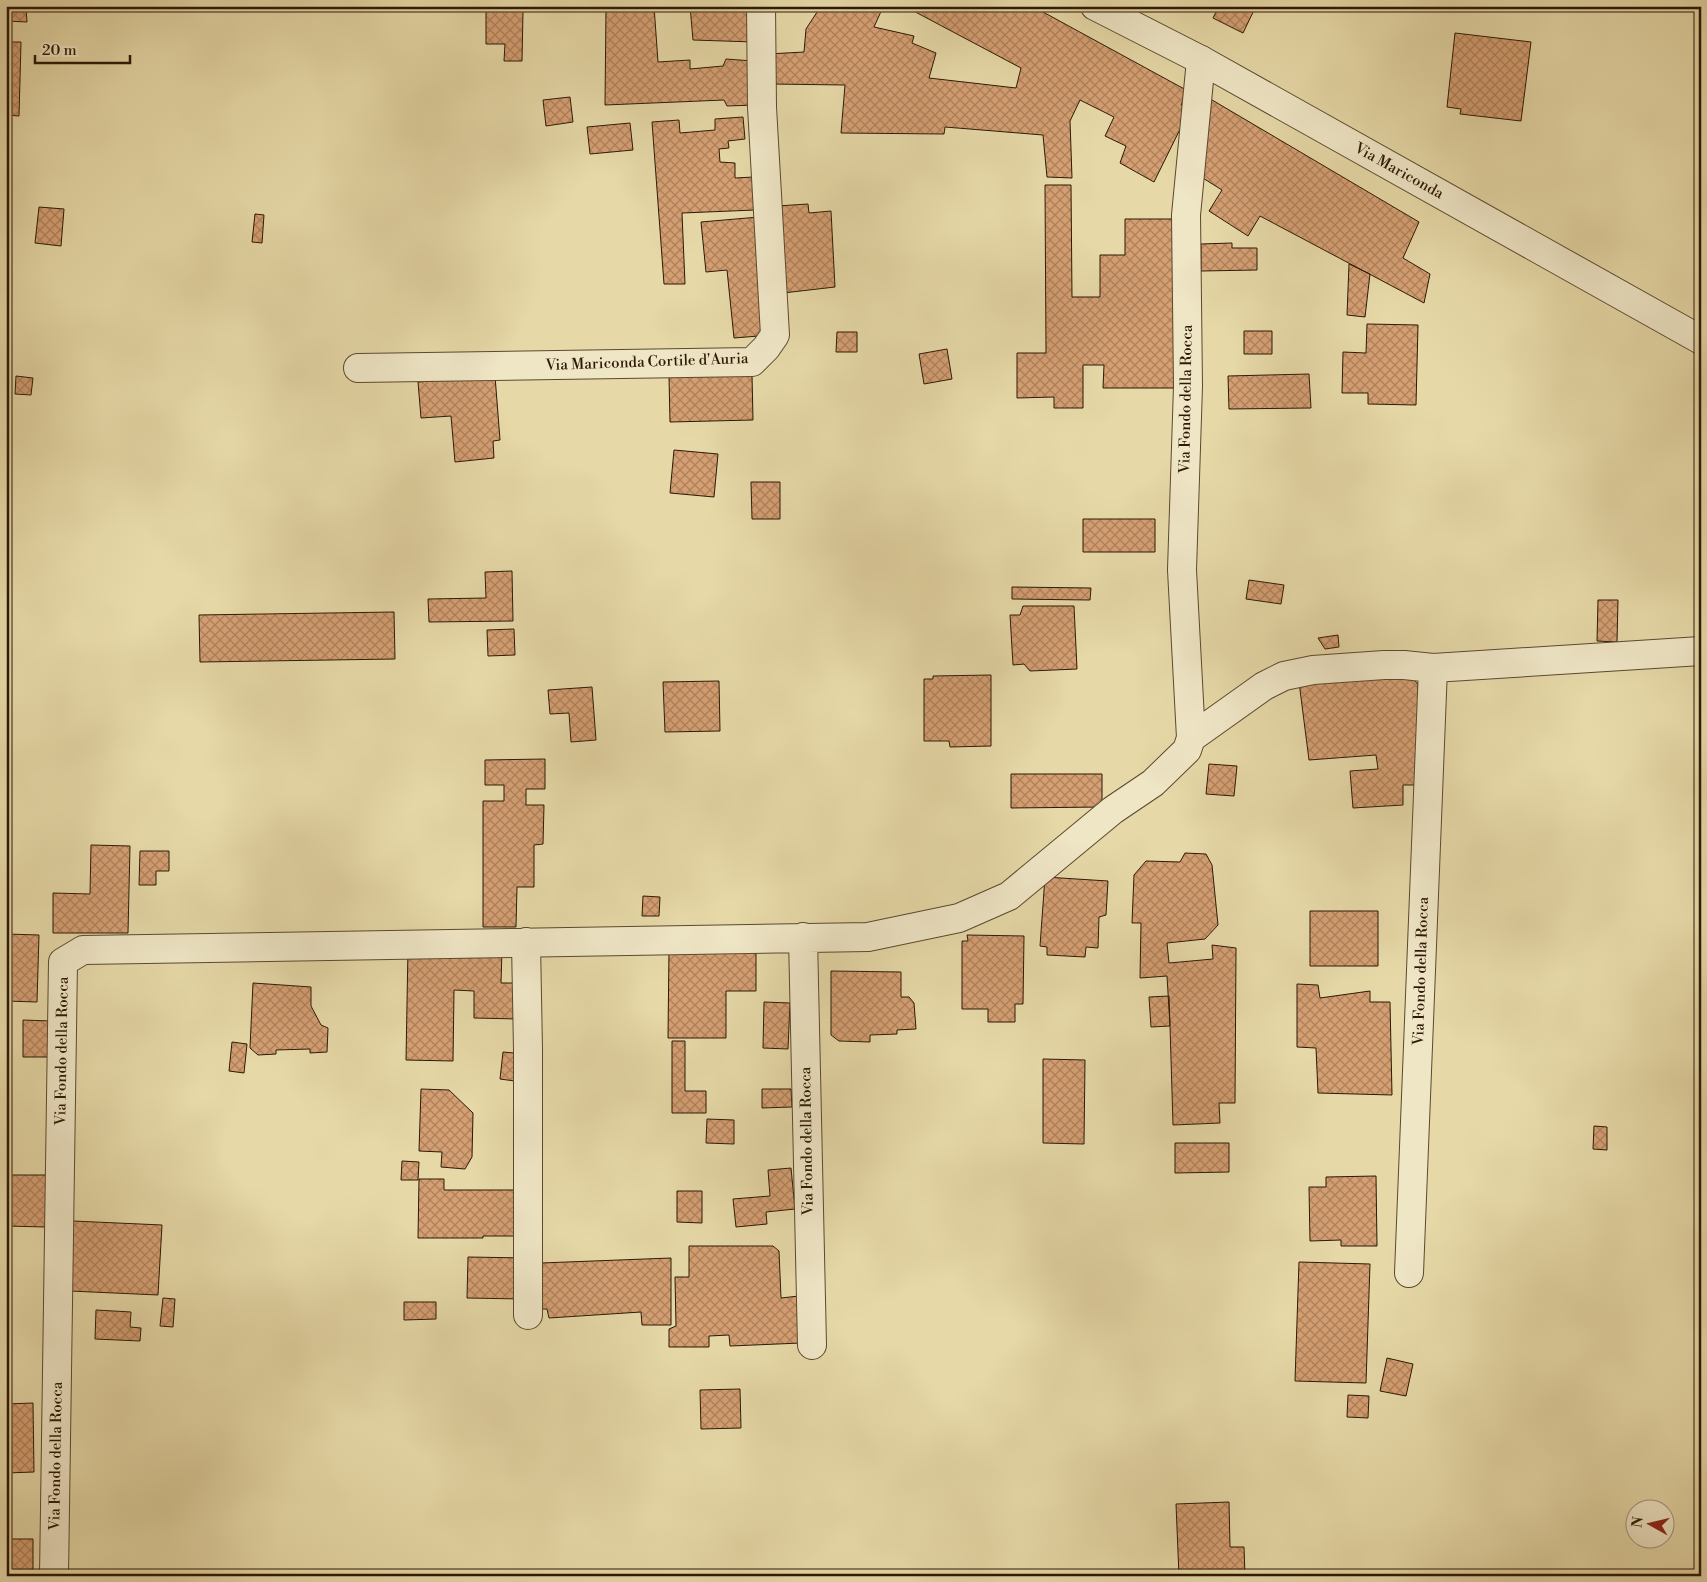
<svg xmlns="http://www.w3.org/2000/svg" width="1707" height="1582" viewBox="0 0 1707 1582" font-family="'Libre Bodoni',serif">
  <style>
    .building { fill: url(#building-cross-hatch); stroke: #2d1905 }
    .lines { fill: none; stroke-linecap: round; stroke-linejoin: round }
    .minor-casing { stroke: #5b492e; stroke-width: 30 }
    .tertiary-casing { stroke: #5b492e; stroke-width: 30 }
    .minor { stroke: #efe6c6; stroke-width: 28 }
    .tertiary { stroke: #efe6c6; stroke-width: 28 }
    .labels { text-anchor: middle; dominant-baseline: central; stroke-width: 5; stroke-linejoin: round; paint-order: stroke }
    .street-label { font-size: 15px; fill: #2d1905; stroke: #efe6c6 }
  </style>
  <defs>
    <pattern id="building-cross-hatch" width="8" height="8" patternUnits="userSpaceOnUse" patternTransform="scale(1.25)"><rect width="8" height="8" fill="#d59f72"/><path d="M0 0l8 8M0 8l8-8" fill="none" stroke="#ad815c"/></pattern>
  </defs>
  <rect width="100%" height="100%" fill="#e6d8a7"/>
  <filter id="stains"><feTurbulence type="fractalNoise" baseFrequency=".004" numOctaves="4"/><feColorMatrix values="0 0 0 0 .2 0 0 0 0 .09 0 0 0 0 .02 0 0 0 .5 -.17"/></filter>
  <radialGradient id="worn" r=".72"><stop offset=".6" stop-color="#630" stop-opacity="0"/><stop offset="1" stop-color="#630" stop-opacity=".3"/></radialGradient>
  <path class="building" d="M6 6H137V11L26 8 27 22 6 21Z
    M606 6H654L658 62 690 60V69L723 66 726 59 753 61 755 105 727 106 724 100 605 105Z
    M690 6H756L754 42 693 40Z
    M821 6H882L883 7 874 27 914 36 912 43 936 53 929 78 1016 88 1021 68 906 7 1032 6 1188 91 1181 105 1190 109 1154 182 1120 163 1126 146 1105 136 1114 117 1080 100 1070 121 1072 178 1047 177 1043 135 945 127 944 134 841 133 845 85 771 84 768 54 804 52 806 29Z
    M1219 6H1256L1243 33 1213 18Z
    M486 11H523L522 61H504L505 44H486Z
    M1455 33 1531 42 1521 121 1460 114 1461 109 1447 107Z
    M6 42H21L19 116 6 115Z
    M570 97 573 122 546 126 543 100Z
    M1207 97 1419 222 1403 258 1430 274 1424 303 1260 216 1248 236 1209 211 1222 190 1198 175Z
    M743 117 745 139 728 141 729 148 719 149 720 162 735 163V178L754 177 755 210 682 213 685 284H664L652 122 679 120 680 133 715 130V119Z
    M630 123 633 150 590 154 587 127Z
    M1045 185H1071L1072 297H1100V255H1125V219H1179L1180 388H1103L1104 365H1083V408H1054V397L1017 398V353H1046Z
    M808 204 809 213 831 211 835 287 783 293 777 206Z
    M39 207 64 209 61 246 35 243Z
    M255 214 264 215 262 243 252 242Z
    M759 217 771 335 734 338 727 270 706 272 701 222Z
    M1232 243V248H1257V270L1201 271V244Z
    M1349 264 1370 274 1365 317 1347 315Z
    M1367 324 1418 325 1416 405 1368 404V393H1342L1343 352 1366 353Z
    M1244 331H1272V354H1244Z
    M837 332H857V352H836Z
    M947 349 952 379 924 384 919 354Z
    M1309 374 1311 408 1229 409 1228 376Z
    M752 375 753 420 670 422 669 377Z
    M16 376 33 378 31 395 15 394Z
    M495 376 500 440 493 441 494 458 455 462 451 416 421 418 418 382Z
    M674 450 718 454 714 497 670 493Z
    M751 482H780V519H752Z
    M1083 519H1155V552H1083Z
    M512 571 513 621 429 622 428 599 486 598 485 572Z
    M1249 580 1284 585 1281 604 1246 599Z
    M1012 587 1091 588 1090 600 1012 599Z
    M1598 600H1618L1617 642 1597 641Z
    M1023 606H1074L1077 669 1030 671 1024 664 1013 665 1010 615H1020Z
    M394 612 395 659 200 662 199 615Z
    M514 629 515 655 488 656 487 630Z
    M1338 635 1339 647 1325 649 1318 638Z
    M1406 673 1418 684 1417 785H1403V805L1353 808 1350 771 1378 769 1376 755 1309 760 1299 682Z
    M991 675V746L950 747 949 741H924V679H933V676Z
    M719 681 720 731 665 732 663 682Z
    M592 687 596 740 571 742 569 713 550 714 548 690Z
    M545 759V789H526V805H544L543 844 534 845V887H517L516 927H483V801H504V785H485V760Z
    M1209 764 1237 766 1234 796 1206 794Z
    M1011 774H1102V807L1011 808Z
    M91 845 130 846 128 933H53V893L90 894Z
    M140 851H169V871H156V885H139Z
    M1185 853 1206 854 1212 865 1218 925 1205 939 1167 943 1169 963 1213 959 1212 945 1236 948 1235 1103H1219L1220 1123 1173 1125 1170 1026 1167 976 1140 978 1141 923H1132L1134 875 1146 861 1180 862Z
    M1045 877 1108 881 1106 915 1099 917 1098 948 1086 947 1085 957 1047 955V947L1040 946Z
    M643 896 660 897 659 916H642Z
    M1310 911H1378V966H1310Z
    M6 934 39 935 37 1002 6 1001Z
    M967 935 1024 936 1023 1004H1015V1022H988V1009H962V941H968Z
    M408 948 502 949 501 983H519L518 1019 474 1018V991L454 990 453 1061 406 1060Z
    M669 949 756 950V991H726V1038H668Z
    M831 971 901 972V997H909L914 1003 916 1029 897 1030V1034L870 1035V1042L839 1041 831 1035Z
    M253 983 311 987V1006L321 1025 328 1028 327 1052 310 1053V1049L276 1050V1054L258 1055 250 1048Z
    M1297 984 1318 985 1320 998 1370 991V1002H1390L1392 1095 1318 1093 1316 1048 1297 1047Z
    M1169 996 1170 1026 1151 1027 1149 997Z
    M764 1002 790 1003 788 1049 763 1048Z
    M23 1020 51 1021V1057H23Z
    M672 1041H685V1091H706V1113H672Z
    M232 1042 247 1044 244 1073 229 1071Z
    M503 1052 525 1054 522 1082 500 1079Z
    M1043 1059 1085 1060 1084 1144 1043 1143Z
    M421 1089 449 1090 473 1113 472 1157 465 1169 441 1167 442 1152 419 1151Z
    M762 1089H791L792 1107 762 1108Z
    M707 1119 734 1120V1144L706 1143Z
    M1594 1126 1607 1127V1150L1593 1149Z
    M1175 1143H1229V1172L1175 1173Z
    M402 1161 419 1162 418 1180H401Z
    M791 1168 795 1209 766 1212 767 1224 736 1227 733 1199 770 1196 768 1170Z
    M6 1175H47L46 1227 6 1226Z
    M1376 1176 1377 1246H1341V1240L1310 1241 1309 1187H1326V1177Z
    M419 1179H444V1190H525L517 1236H483V1238H418Z
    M677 1191H702V1223L677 1222Z
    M73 1221 162 1225 158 1295 70 1291Z
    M689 1246H773L779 1251 781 1298 799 1296 801 1343 730 1346 729 1335 709 1336V1347H669V1329L676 1326 675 1277H689Z
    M468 1257 526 1258 522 1299 467 1298Z
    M671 1258V1325H642L641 1312 549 1318 547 1309H540L541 1263Z
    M1299 1262 1370 1264 1366 1383 1295 1381Z
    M163 1298 175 1299 173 1327 160 1326Z
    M404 1302H436V1319L404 1320Z
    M96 1310 131 1312 130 1327 141 1328 140 1341 95 1339Z
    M1387 1358 1413 1364 1406 1396 1380 1391Z
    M740 1389 741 1428 701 1429 700 1390Z
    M1348 1395 1369 1396 1368 1418 1347 1417Z
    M33 1403 34 1472 6 1473V1404Z
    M1229 1502 1230 1547H1244L1245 1576H1179L1176 1504Z
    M6 1539H33V1576H6Z
    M71 1573 112 1575V1576H71Z"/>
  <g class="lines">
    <g class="minor-casing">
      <path id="minor" d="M358 368 752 362 766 348 775 335 762 107 761 6
        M1191 738 1264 686 1284 676 1313 670 1384 665H1404L1433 668
        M803 937 812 1345
        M526 942 528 1050V1315
        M1409 1273 1433 668 1701 651
        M54 1576 63 962 83 950 868 937 959 918 1009 896 1113 810 1153 783 1187 750 1191 738 1182 570 1188 386 1186 215 1201 60"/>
    </g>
    <g class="tertiary-casing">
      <path id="tertiary" d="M1095 6 1201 60 1701 340"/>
    </g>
    <use href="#minor" class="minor"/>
    <use href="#tertiary" class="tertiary"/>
  </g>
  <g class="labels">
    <g class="street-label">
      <text transform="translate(1399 171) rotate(29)">Via Mariconda</text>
      <text transform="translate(647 362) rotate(-2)">Via Mariconda Cortile d'Auria</text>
      <text transform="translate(1186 399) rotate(-89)">Via Fondo della Rocca</text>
      <text transform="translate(1421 971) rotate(-88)">Via Fondo della Rocca</text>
      <text transform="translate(62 1051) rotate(-89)">Via Fondo della Rocca</text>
      <text transform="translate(807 1141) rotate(-91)">Via Fondo della Rocca</text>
      <text transform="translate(56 1456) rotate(-89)">Via Fondo della Rocca</text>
    </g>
  </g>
  <rect width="1707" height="1582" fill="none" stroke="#e6d8a7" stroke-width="25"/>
  <rect x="8" y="8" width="1692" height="1567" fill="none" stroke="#2d1905" stroke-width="2.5"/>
  <rect x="12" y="12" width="1682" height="1557" fill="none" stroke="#2d1905"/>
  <g transform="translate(1650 1524) rotate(278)"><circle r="24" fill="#efe6c6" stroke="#a19479"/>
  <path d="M0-4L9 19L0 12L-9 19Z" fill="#8f2418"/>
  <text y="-8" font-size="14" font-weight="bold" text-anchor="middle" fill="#2d1905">N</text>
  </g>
  <path d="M35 55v8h95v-8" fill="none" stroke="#2d1905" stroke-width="2.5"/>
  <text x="42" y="55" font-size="15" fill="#2d1905" stroke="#efe6c6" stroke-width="4" paint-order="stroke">20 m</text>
  <rect width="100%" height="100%" filter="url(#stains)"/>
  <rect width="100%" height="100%" fill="url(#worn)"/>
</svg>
